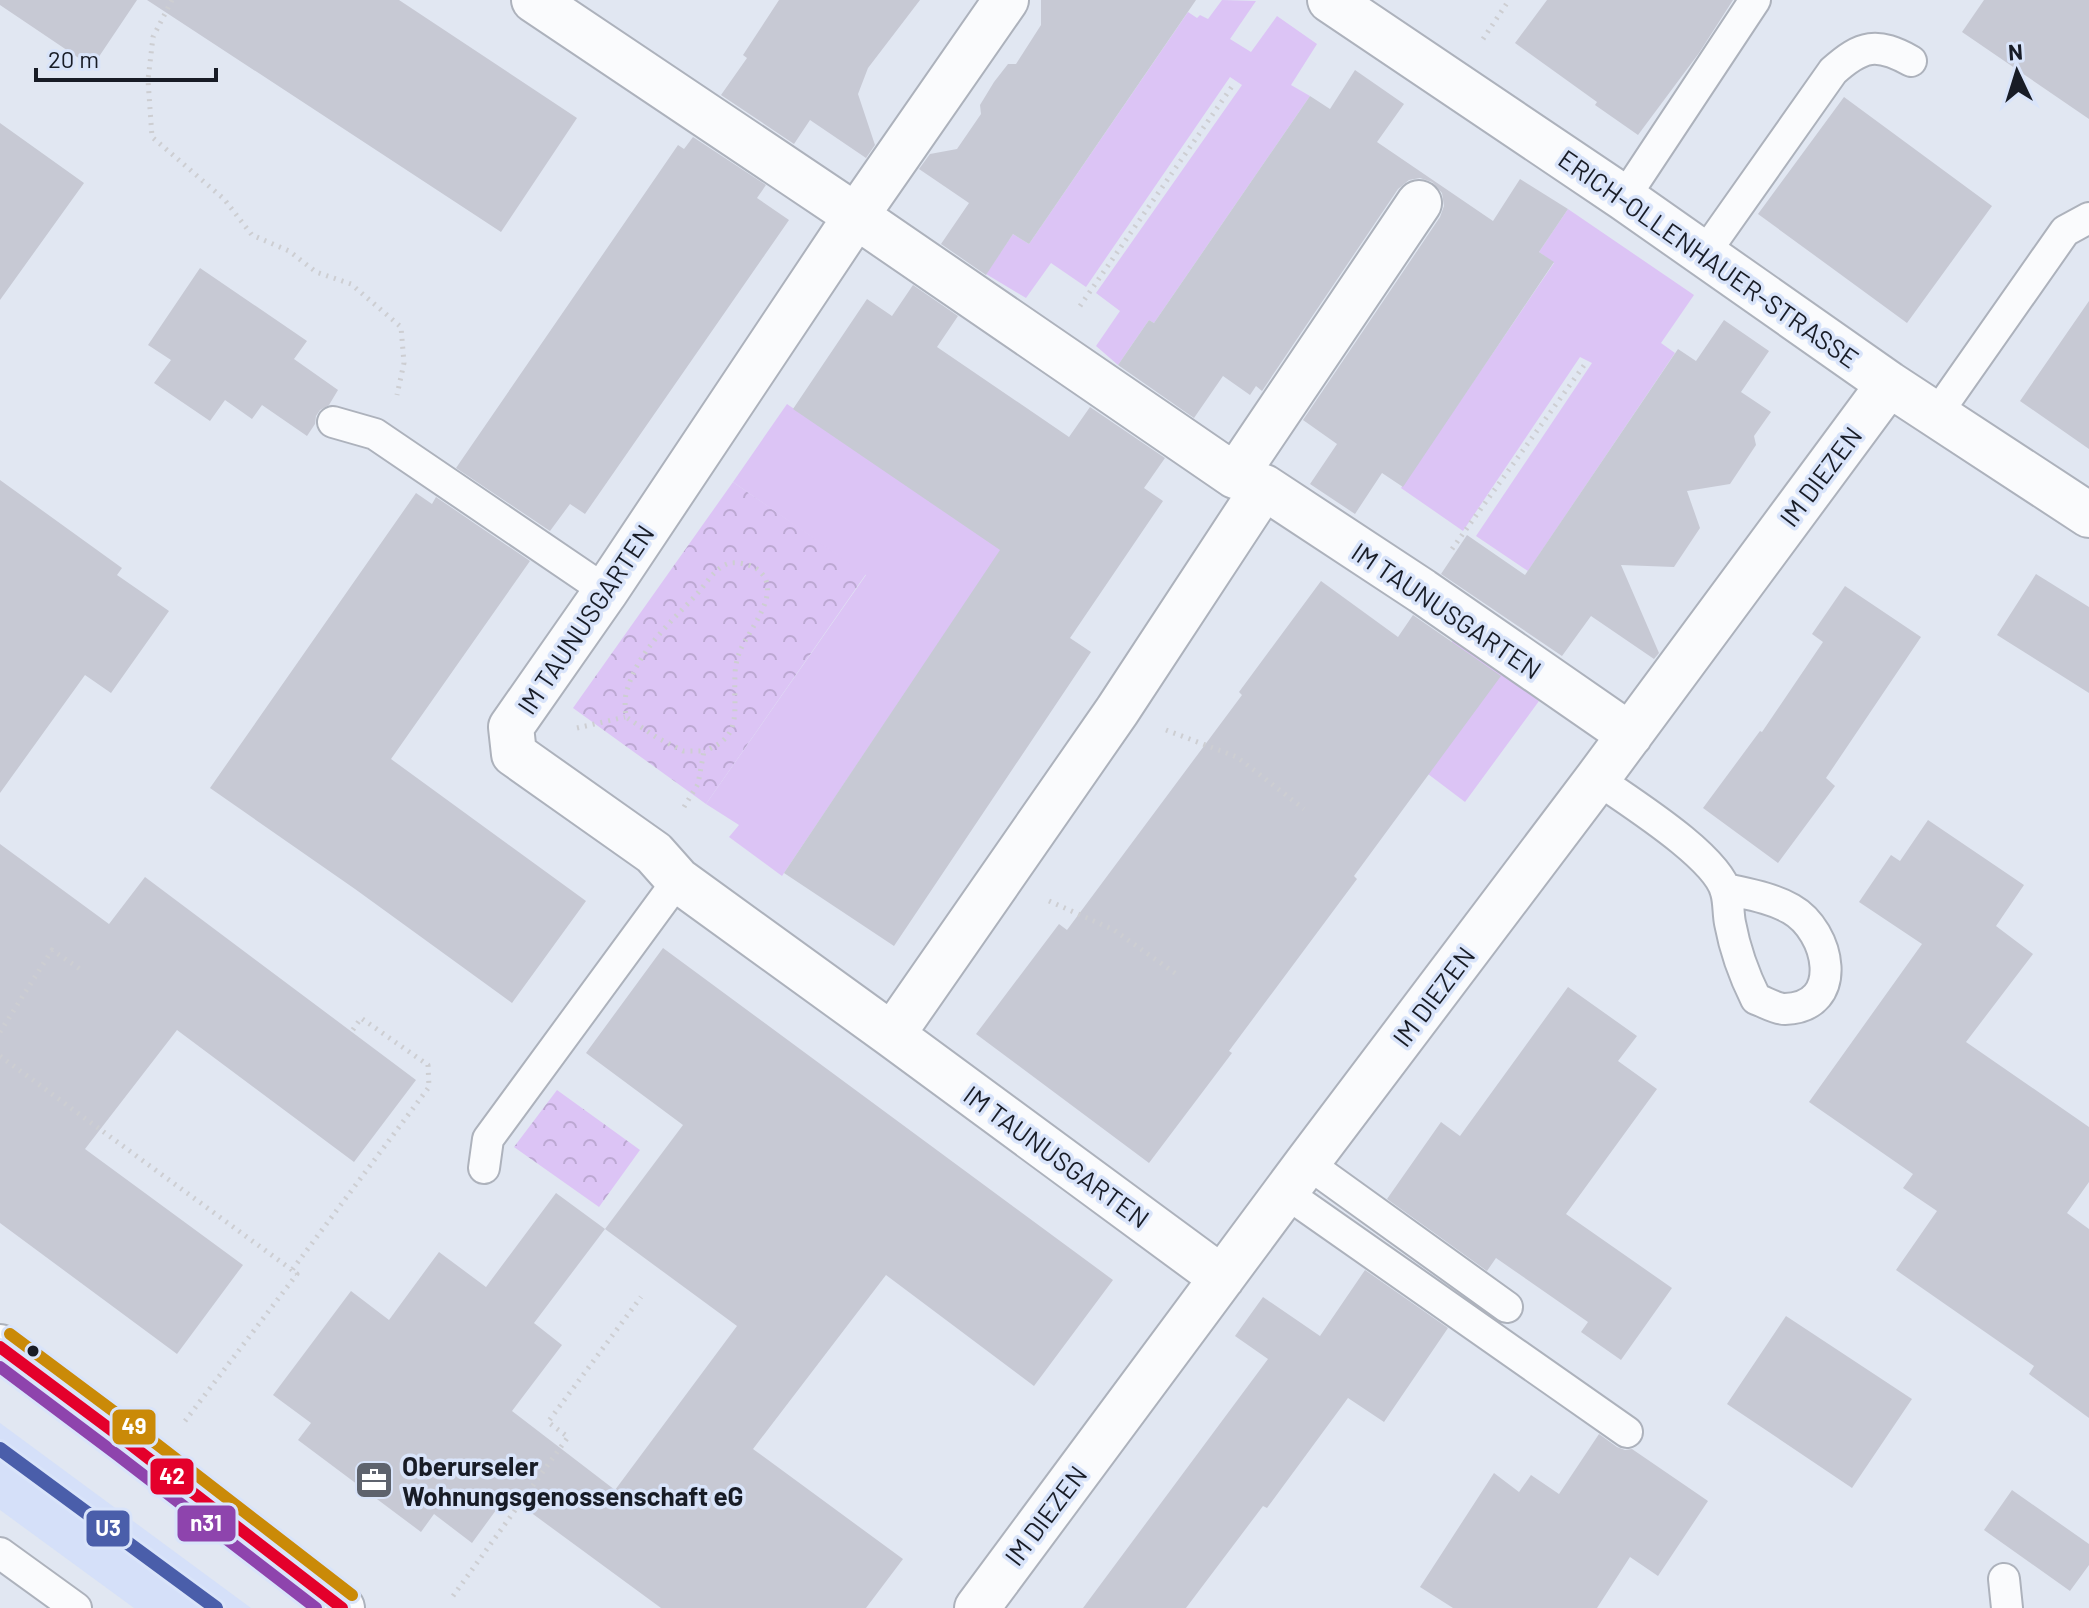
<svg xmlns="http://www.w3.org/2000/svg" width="2089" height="1608" viewBox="0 0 2089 1608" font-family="Barlow,sans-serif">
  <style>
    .built { fill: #d5e0f9 }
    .park { fill: url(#park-crowns) }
    .garden { fill: #dcc4f5 }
    .building { fill: #c7c9d4; fill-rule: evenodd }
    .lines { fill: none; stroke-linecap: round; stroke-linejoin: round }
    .lane-casing { stroke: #adb2bc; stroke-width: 34 }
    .street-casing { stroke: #adb2bc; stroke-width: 48 }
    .secondary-casing { stroke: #adb2bc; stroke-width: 48 }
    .path { stroke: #cdced2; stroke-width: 5; stroke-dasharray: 2 6; stroke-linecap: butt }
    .lane { stroke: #fafbfd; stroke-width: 30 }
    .street { stroke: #fafbfd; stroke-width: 44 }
    .secondary { stroke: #fafbfd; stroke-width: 44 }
    .bus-1-casing { stroke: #d9e4fa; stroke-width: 18 }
    .bus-2-casing { stroke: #d9e4fa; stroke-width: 18 }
    .bus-3-casing { stroke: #d9e4fa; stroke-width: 18 }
    .bus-1 { stroke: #e4002b; stroke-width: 12 }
    .bus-2 { stroke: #8e44ad; stroke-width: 12 }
    .bus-3 { stroke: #ca8a08; stroke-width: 12 }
    .metro-1-casing { stroke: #d9e4fa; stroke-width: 20 }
    .metro-1 { stroke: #4a5eaa; stroke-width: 14 }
    .bus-dot { fill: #181c26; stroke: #d9e4fa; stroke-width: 3 }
    .labels { text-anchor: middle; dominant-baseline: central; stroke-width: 7; stroke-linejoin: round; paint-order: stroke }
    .street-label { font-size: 26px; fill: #181c26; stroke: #d9e4fa }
    .poi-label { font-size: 26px; font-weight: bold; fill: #181c26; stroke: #d9e4fa; text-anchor: start }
    .line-badge { stroke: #d9e4fa; stroke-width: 3 }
    .badge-label { font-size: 22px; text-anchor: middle; font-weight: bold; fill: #fff }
  </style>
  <defs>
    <pattern id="park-crowns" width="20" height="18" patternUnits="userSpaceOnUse" patternTransform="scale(2)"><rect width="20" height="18" fill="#dcc4f5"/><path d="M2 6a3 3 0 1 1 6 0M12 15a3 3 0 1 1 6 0" fill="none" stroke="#bca8d2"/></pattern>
  </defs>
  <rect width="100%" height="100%" fill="#e1e7f2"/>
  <path class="built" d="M0 1423 251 1608H134L0 1510Z"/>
  <path class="park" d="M733 482 866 574 706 804 573 708Z
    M557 1090 640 1150 599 1207 514 1147Z"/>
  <path class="garden" d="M1222 0 1256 1 1230 39 1251 52 1277 16 1317 44 1291 85 1310 96 1154 323 1149 320 1118 365 1096 346 1120 311 1096 293 1242 85 1230 77 1086 287 1051 263 1026 298 986 274 1013 234 1029 244 1188 12 1197 18 1200 15 1208 19Z
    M1568 209 1694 295 1661 343 1675 353 1528 571 1476 536 1592 363 1580 357 1463 531 1401 488 1554 263 1539 252Z
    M787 404 1001 550 782 876 729 837 739 825 706 804 866 575 733 482Z
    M1454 639 1539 701 1465 802 1428 774 1435 665Z"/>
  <path class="building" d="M0 0H137L92 67 0 5Z
    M147 0H399L577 118 501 232Z
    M779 0H920L868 68 858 94 875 145 866 158 810 120 794 144 721 95 747 58 743 55Z
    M1041 0H1196L1029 244 1013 234 986 275 941 244 969 203 919 169 930 154 957 149 981 114 980 105 994 82 1008 64H1016L1041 25Z
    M1547 0H1733L1699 53 1638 135 1595 105 1597 102 1515 43Z
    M1984 0H2089V119L1962 32Z
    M1355 70 1404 104 1377 142 1493 221 1520 179 1568 209 1539 252 1554 262 1403 487 1382 473 1355 514 1310 484 1337 444 1303 420 1440 217 1444 206 1442 193 1432 182 1420 178 1409 180 1398 189 1262 391 1256 386 1250 395 1223 376 1194 418 1118 365 1149 320 1154 323 1310 96 1330 109Z
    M1844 97 1992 206 1907 323 1758 214Z
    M0 123 84 183 0 300Z
    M693 137 766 185 757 198 789 220 585 514 570 504 550 531 456 468 678 145 684 149Z
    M200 268 307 341 294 359 338 390 329 405 320 410 316 416 315 424 307 436 262 405 252 419 225 400 210 421 154 383 171 360 148 345Z
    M913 285 958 316 937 347 1069 437 1090 407 1165 458 1144 488 1163 501 1070 638 1091 652 894 946 784 873 1000 550 793 409 867 299 892 316Z
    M2089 301V449L2020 401Z
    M1724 320 1769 351 1741 392 1771 412 1754 436 1756 445 1730 484 1687 491 1700 528 1674 567 1621 565 1659 653 1654 659 1591 616 1562 656 1441 574 1467 535 1525 575 1678 349 1696 361Z
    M0 480 122 568 117 575 169 611 111 693 85 675 0 793Z
    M416 493 432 504 436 497 530 561 391 759 586 901 512 1003 355 889 210 788Z
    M2036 574 2089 607V693L1997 635Z
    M1321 581 1398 637 1413 615 1501 676 1354 876 1357 879 1229 1051 1232 1053 1149 1163 976 1034 1059 924 1067 930 1242 695 1239 692Z
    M1845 586 1921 637 1826 778 1835 786 1778 863 1703 808 1760 731 1762 732 1823 642 1812 634Z
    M1928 820 2024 885 1996 926 2033 954 1966 1042 2089 1127V1182L2067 1213 2089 1229V1418L2029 1374 2034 1366 1896 1270 1937 1211 1903 1188 1913 1174 1809 1102 1922 944 1859 902 1891 855 1900 861Z
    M0 844 109 924 145 877 416 1080 354 1162 177 1030 85 1149 243 1265 177 1354 0 1223Z
    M663 948 1113 1280 1034 1386 886 1275 753 1449 903 1559 866 1608H661L507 1495 472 1543 434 1514 421 1532 298 1440 311 1423 273 1395 351 1291 389 1320 439 1252 486 1287 556 1193 605 1229 683 1125 586 1053ZM605 1229 737 1326 615 1490 512 1411 562 1345 534 1323Z
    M1568 987 1637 1036 1618 1061 1657 1089 1566 1214 1672 1288 1621 1360 1581 1332 1588 1322 1496 1258 1487 1271 1387 1199 1441 1122 1460 1136Z
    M1365 1270 1448 1328 1384 1422 1348 1398 1267 1508 1263 1506 1186 1608H1083L1268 1359 1235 1336 1263 1297 1320 1336Z
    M1786 1316 1912 1399 1852 1488 1727 1404Z
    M1599 1434 1617 1447 1625 1450 1632 1449 1708 1501 1658 1576 1630 1557 1597 1608H1453L1420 1587 1494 1473 1519 1492 1531 1475 1559 1494Z
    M2012 1490 2089 1544V1565L2070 1591 1984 1530Z"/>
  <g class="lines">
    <g class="lane-casing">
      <path id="lane" d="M1624 198 1755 0
        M1704 254 1833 71C1862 45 1877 42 1911 61
        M1936 415 2065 231 2089 218
        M333 422 375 434 606 591
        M1597 779C1628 801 1717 856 1726 892 1729 902 1728 913 1730 923 1735 950 1744 975 1756 999 1765 1002 1776 1009 1785 1009 1846 1007 1830 931 1791 909 1772 898 1747 894 1726 889
        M1307 1163 1507 1307
        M484 1168 488 1139 678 880
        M1286 1193 1627 1432
        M0 1553 76 1608
        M2004 1579 2007 1608"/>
    </g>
    <g class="street-casing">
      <path id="street" d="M534 0 856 216 1235 476 1264 487 1422 591 1630 735
        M1006 0 856 216 606 591 511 727 514 754 654 853 678 880 892 1035 1222 1278
        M1330 0 1624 198 1889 384 2089 515
        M1235 476 1419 203
        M892 1035 1117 711 1264 487
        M977 1608 1307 1163 1597 779 1889 384"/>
    </g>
    <g class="secondary-casing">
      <path id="secondary" d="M0 1347 126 1441 342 1608"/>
    </g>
    <path class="path" d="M172 0 153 37 148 80 152 137 224 199 252 235 289 251 316 272 351 284 401 327 404 363 397 395
      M1483 39 1509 0
      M1080 306 1233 85
      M1452 549 1585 364
      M577 728 625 717
      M1166 730 1237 757 1304 809
      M684 807 698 784 704 751H683L656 737 626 717C625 707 624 697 628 687 640 649 671 622 697 594 706 584 714 569 727 564 735 561 750 564 757 569 785 590 749 629 740 651 737 658 735 667 735 675 733 710 744 737 704 751
      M1049 901 1114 930 1179 976
      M0 1032 52 950 83 971
      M0 1056 292 1270
      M185 1421 297 1274 292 1270 429 1087 428 1065 361 1018 352 1031
      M453 1596 568 1437 548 1422 641 1297"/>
    <use href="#lane" class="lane"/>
    <use href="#street" class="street"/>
    <use href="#secondary" class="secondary"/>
    <g class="bus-1-casing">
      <path id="bus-1" d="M0 1347 126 1441 342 1608"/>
    </g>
    <g class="bus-2-casing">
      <path id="bus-2" d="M0 1367 116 1454 316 1608"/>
    </g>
    <g class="bus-3-casing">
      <path id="bus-3" d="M10 1334 136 1428 352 1595"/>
    </g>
    <use href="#bus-1" class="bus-1"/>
    <use href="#bus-2" class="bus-2"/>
    <use href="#bus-3" class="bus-3"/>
    <g class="metro-1-casing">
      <path id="metro-1" d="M0 1449 216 1608"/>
    </g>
    <use href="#metro-1" class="metro-1"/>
  </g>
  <defs>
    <g id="office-square" transform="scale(2)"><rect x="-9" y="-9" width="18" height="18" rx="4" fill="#5e636d" stroke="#d9e4fa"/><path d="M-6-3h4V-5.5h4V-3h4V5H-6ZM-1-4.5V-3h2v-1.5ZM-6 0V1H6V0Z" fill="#fff"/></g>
  </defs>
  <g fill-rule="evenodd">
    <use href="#office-square" x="374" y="1480"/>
  </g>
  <circle class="bus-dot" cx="33" cy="1351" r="7"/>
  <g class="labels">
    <g class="street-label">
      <text transform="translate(1709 258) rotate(35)">ERICH-OLLENHAUER-STRASSE</text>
      <text transform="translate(1820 476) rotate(-53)">IM DIEZEN</text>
      <text transform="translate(1447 610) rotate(34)">IM TAUNUSGARTEN</text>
      <text transform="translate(585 619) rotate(-56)">IM TAUNUSGARTEN</text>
      <text transform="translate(1433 996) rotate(-53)">IM DIEZEN</text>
      <text transform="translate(1057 1156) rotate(36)">IM TAUNUSGARTEN</text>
      <text transform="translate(1045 1515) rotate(-53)">IM DIEZEN</text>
    </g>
    <g class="poi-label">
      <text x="402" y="1465">Oberurseler<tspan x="402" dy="30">Wohnungsgenossenschaft eG</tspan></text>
    </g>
  </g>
  <g class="line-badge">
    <rect x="111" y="1408" width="46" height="38" rx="8" fill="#ca8a08"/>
    <rect x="149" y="1457" width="46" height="39" rx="8" fill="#e4002b"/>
    <rect x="176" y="1504" width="61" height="39" rx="8" fill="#8e44ad"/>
    <rect x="85" y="1509" width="46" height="39" rx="8" fill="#4a5eaa"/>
  </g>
  <g class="badge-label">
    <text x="134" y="1434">49</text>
    <text x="172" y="1484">42</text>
    <text x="206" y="1531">n31</text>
    <text x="108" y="1536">U3</text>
  </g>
  <g transform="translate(2017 72) rotate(356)" stroke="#d9e4fa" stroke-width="6" paint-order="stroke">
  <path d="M0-6L14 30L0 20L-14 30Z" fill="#181c26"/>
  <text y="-12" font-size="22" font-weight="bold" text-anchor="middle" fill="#181c26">N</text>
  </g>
  <path d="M36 68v12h180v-12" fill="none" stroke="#181c26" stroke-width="4"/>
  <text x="48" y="68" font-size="24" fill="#181c26" stroke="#d9e4fa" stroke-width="6" paint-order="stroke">20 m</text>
</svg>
